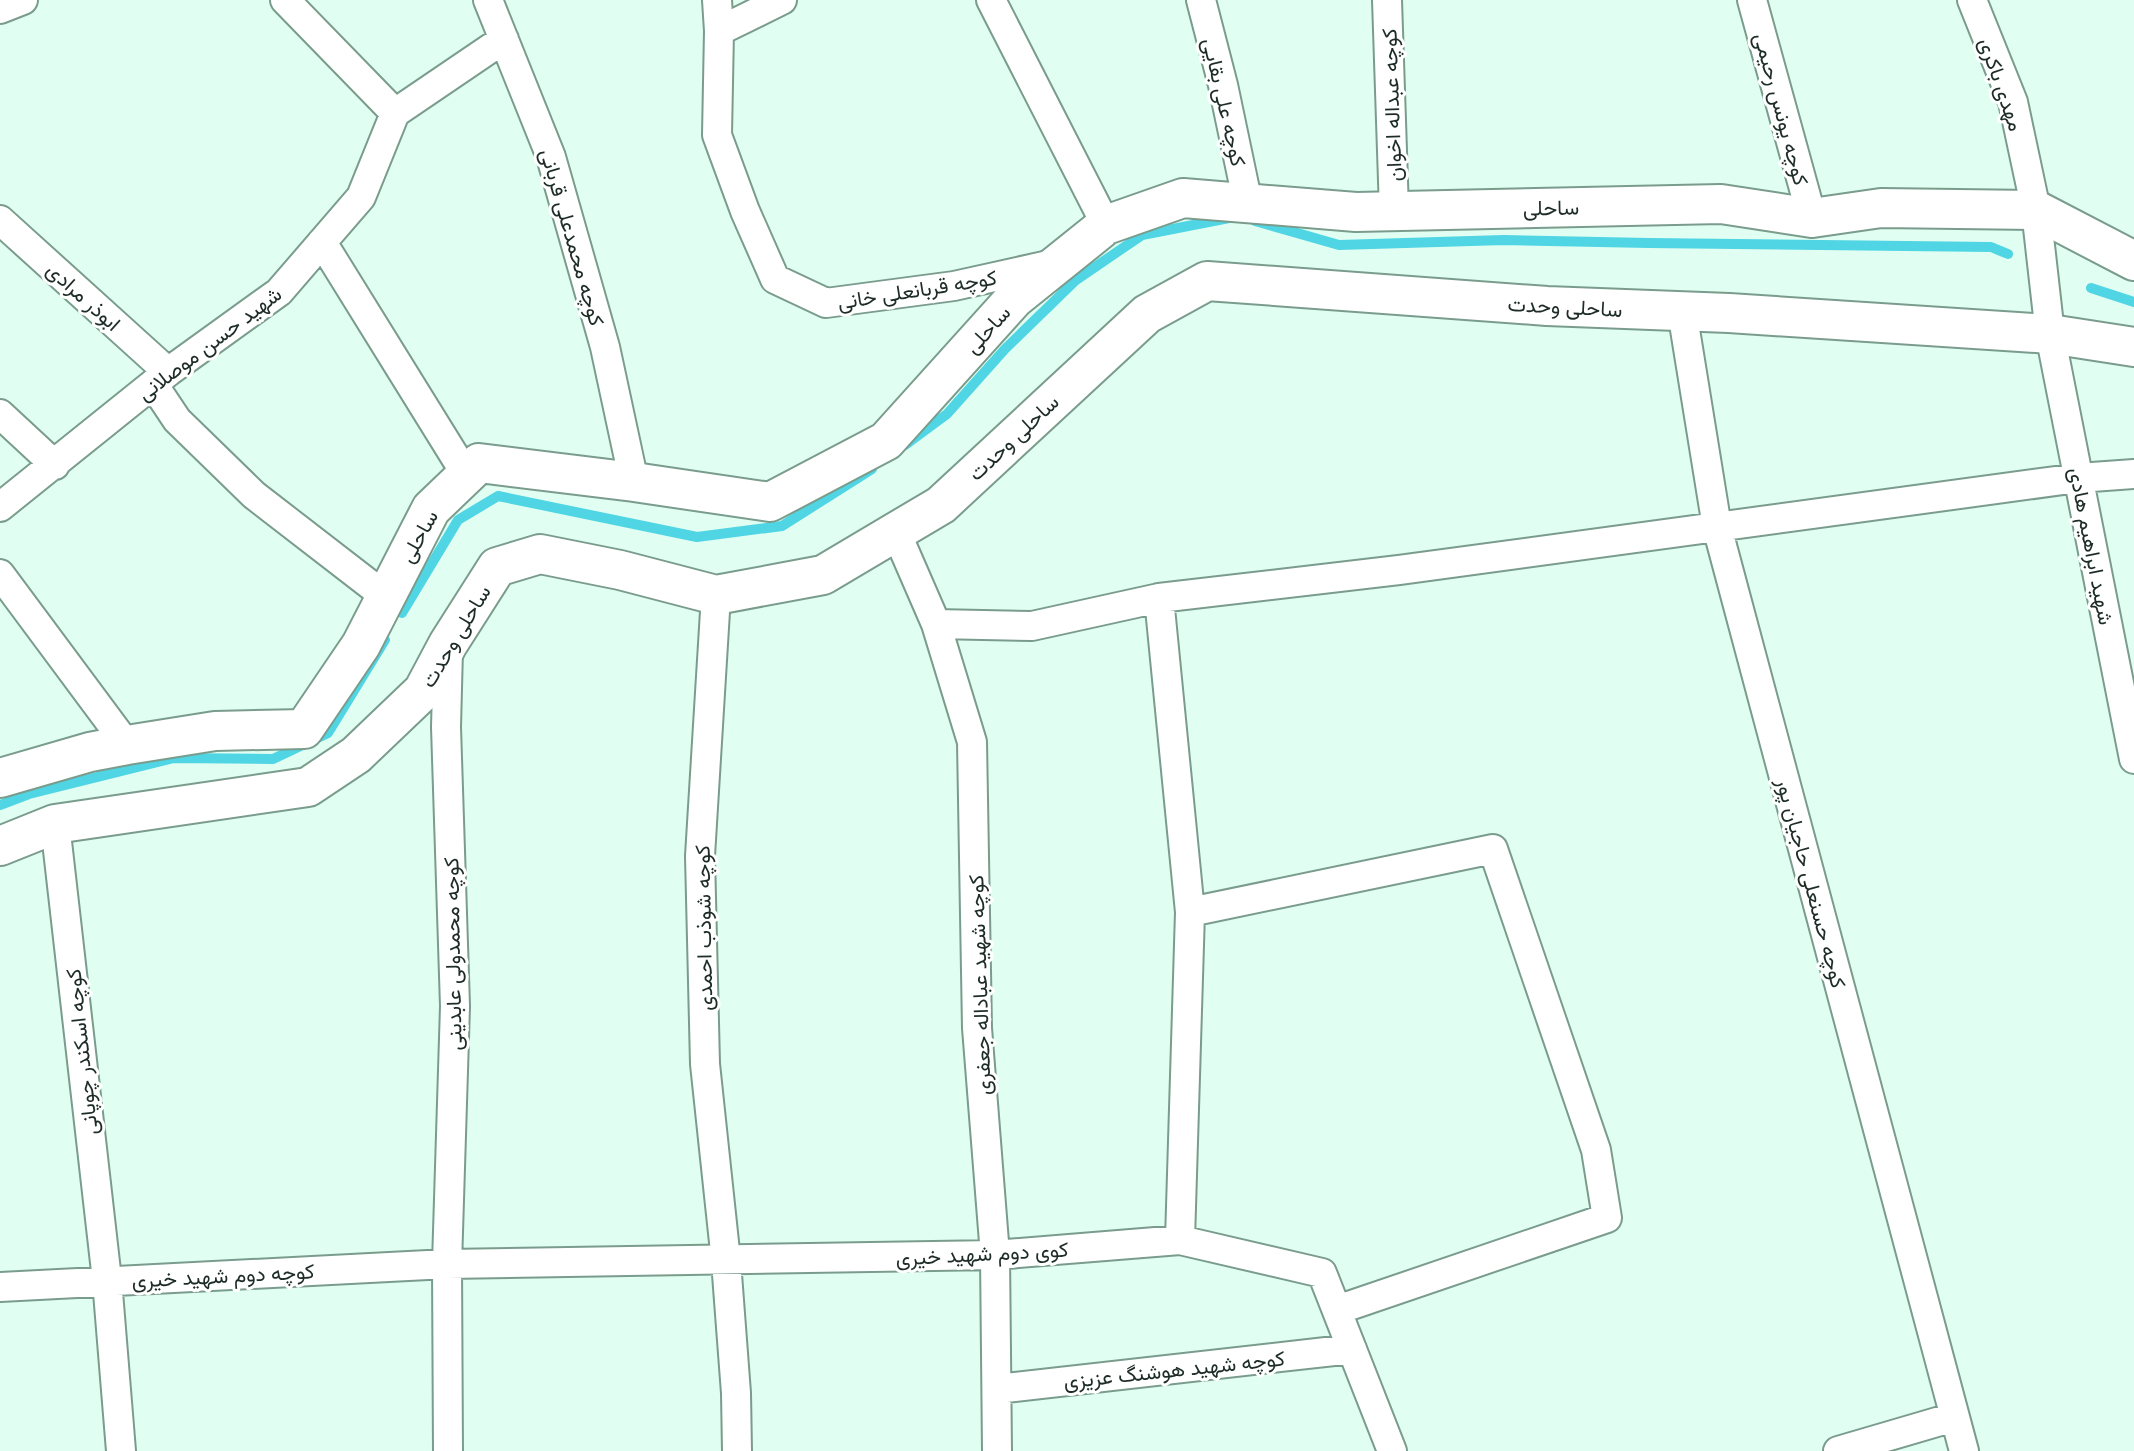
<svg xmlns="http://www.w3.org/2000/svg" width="2134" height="1451" viewBox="0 0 2134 1451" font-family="Mulish,Vazirmatn,sans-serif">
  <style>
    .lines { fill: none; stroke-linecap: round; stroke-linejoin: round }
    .stream { stroke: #4fd5e4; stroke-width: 10 }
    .street-casing { stroke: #7a9c8d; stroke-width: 32 }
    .secondary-casing { stroke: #7a9c8d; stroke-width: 42 }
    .street { stroke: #fff; stroke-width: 28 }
    .secondary { stroke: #fff; stroke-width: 38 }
    .labels { text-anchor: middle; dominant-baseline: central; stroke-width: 6; stroke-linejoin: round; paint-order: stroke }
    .street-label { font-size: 21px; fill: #1e2c27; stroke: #fff }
  </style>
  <rect width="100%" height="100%" fill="#e0fef1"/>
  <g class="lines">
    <path class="stream" d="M1255 221 1339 245 1504 240 1649 243 1991 247 2008 254
      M2091 288 2134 302
      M905 445 947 414 1005 349 1076 280 1142 235 1229 218
      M402 613 458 520 498 496 697 537 782 526 872 469
      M0 805 29 794 174 758 273 759 328 733 385 640"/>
    <g class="street-casing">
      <path id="street" d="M285 0 395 113
        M488 0 551 157 605 347 634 482
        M717 0 719 31 717 135 745 211 775 279 826 303 954 286 1053 264
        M991 0 1106 225
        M1201 0 1223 85 1248 204
        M1387 0 1394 211
        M1752 0 1812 218
        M1972 0 2013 102 2036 210 2050 334 2134 759
        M0 9 23 0
        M719 31 782 0
        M0 220 168 372
        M322 242 467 476
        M1682 311 1717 527 1964 1451
        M153 384 177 420 254 495 386 597
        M0 414 55 465
        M0 507 168 372 279 292 361 197 395 113 504 39
        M896 532 936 624 972 742 977 1028 995 1255 997 1451
        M0 574 127 745
        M716 595 700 856 705 1064 726 1261 736 1393 737 1451
        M1159 598 1190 912 1180 1240
        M936 624 1032 626 1159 598 1399 570 2078 478 2134 474
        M55 824 107 1280 121 1451
        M1190 912 1493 849 1596 1150 1607 1218 1337 1310
        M0 1287 447 1264 995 1255 1180 1240 1322 1273 1392 1451
        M997 1389 1352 1349
        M448 1451 447 1264 455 1006 446 727 448 650
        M1838 1451 1954 1417"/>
    </g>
    <g class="secondary-casing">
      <path id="secondary" d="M0 778 90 752 127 745 215 731 304 729 361 645 431 509 479 463 634 482 770 502 886 441 1014 299 1106 225 1183 198 1356 212 1721 204 1812 218 1881 208 2036 210 2134 261
        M0 846 55 824 308 787 356 755 423 691 448 644 497 567 540 554 620 570 716 595 823 575 941 505 1147 314 1207 281 1547 306 1729 313 2050 334 2134 347"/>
    </g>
    <use href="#street" class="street"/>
    <use href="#secondary" class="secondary"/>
  </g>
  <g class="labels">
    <g class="street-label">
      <text transform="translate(2002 84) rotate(71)">مهدی باکری</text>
      <text transform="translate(1225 102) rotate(77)">کوچه علی بقایی</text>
      <text transform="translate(1391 105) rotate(-92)">کوچه عبداله اخوان</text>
      <text transform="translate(1782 109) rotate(75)">کوچه یونس رحیمی</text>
      <text transform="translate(1551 207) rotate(-1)">ساحلی</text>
      <text transform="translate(573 237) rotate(74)">کوچه محمدعلی قربانی</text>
      <text transform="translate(917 289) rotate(-9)">کوچه قربانعلی خانی</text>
      <text transform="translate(84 296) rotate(42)">ابوذر مرادی</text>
      <text transform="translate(1565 306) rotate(3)">ساحلی وحدت</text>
      <text transform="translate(987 329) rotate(-48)">ساحلی</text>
      <text transform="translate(209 343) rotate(-37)">شهید حسن موصلانی</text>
      <text transform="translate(1013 437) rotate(-43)">ساحلی وحدت</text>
      <text transform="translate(418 536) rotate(-61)">ساحلی</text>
      <text transform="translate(2092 546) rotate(79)">شهید ابراهیم هادی</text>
      <text transform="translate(455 636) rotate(-59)">ساحلی وحدت</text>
      <text transform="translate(1812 883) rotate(75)">کوچه حسنعلی حاجیان پور</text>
      <text transform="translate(703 928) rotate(-91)">کوچه شوذب احمدی</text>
      <text transform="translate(452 954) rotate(-91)">کوچه محمدولی عابدینی</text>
      <text transform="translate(979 985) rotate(-92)">کوچه شهید عباداله جعفری</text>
      <text transform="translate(81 1052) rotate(-96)">کوچه اسکندر چوپانی</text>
      <text transform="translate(982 1253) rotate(-3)">کوی دوم شهید خیری</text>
      <text transform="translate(223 1275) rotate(-3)">کوچه دوم شهید خیری</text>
      <text transform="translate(1174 1369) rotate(-6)">کوچه شهید هوشنگ عزیزی</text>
    </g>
  </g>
</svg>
